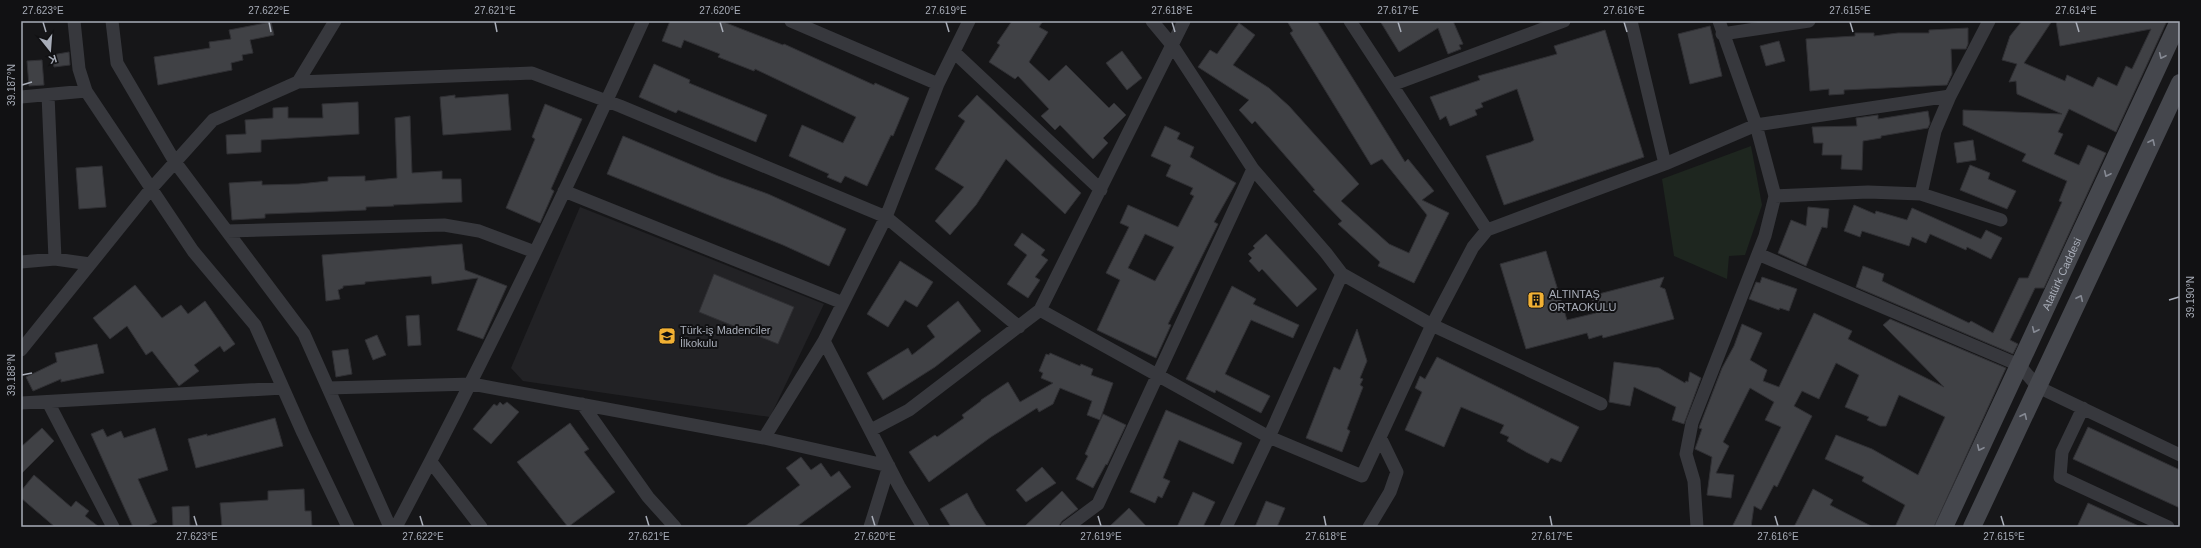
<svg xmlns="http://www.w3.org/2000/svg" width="2201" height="548" viewBox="0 0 2201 548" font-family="Arial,sans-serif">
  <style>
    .built { fill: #222225 }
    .green { fill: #1e261f }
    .building { fill: #404145; stroke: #303034; fill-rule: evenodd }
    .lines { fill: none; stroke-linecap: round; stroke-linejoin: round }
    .minor { stroke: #37383d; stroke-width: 13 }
    .secondary { stroke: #45474d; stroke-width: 18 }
    .oneway { stroke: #858993 }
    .ticks { fill: none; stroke: #a8adb8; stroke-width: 1.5 }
    .labels { text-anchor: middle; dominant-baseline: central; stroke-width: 4; stroke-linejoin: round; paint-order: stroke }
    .street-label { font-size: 11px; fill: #a8adb8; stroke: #111113 }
    .poi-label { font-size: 11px; fill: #a8adb8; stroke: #111113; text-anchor: start }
    .neatline { fill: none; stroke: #a8adb8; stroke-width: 1.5 }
    .ticks-label { font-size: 10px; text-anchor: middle; fill: #a8adb8 }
  </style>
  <rect width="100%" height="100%" fill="#161618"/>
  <path class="built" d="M580 207 824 304 770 417 523 381 511 368Z"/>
  <path class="green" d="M1751 146 1762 205 1745 255 1729 256 1727 279 1674 256 1662 179Z"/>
  <path class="building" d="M670 21H721L783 45 784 44 874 85 875 83 909 98 893 136 891 135 867 186 845 176 841 183 827 177 829 174 789 156 802 125 843 143 856 117 755 69 754 71 718 57 720 54 684 40 681 48 662 41Z
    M1012 21H1043L1039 27 1048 32 1029 62 1049 81 1066 65 1109 108 1114 103 1126 115 1103 138 1108 143 1093 159 1060 125 1055 130 1041 116 1049 109 1018 76 1015 79 989 62 1000 45 997 43Z
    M1287 21H1317L1405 162 1408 159 1434 191 1422 200 1449 213 1414 283 1378 266 1380 262 1338 224 1342 221 1313 191 1315 190 1255 121 1252 124 1239 110 1249 100 1198 67 1210 50 1217 54 1239 23 1255 35 1233 65 1269 88 1289 106 1359 184 1341 201 1389 244 1409 253 1427 215 1382 159 1371 165 1290 33 1293 31Z
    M1380 21H1453L1463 44 1459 45 1461 49 1448 54 1438 28 1399 52Z
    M2022 21H2052L2024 63 2065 81 2067 75 2093 87 2098 77 2117 86 2126 66 2132 69 2151 29 2060 46 2056 21H2167L2116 132 2069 109 2058 132 2063 134 2054 154 2079 165 2088 145 2106 153 2044 288H2035L2010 340 2018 344 2013 354 1856 287 1863 266 1884 274 1882 281 1969 323 1971 321 1993 333 2019 278H2028L2062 202 2059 201 2067 181 2022 161 2026 154 1963 125V110L2062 114 2017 94 2016 81 2009 82 2017 64 2002 60 2010 36Z
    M271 22 274 35 250 40 253 53 242 55 243 60 231 63 232 70 158 85 154 57 210 48 209 42 231 39 229 30Z
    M1710 26 1722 76 1690 84 1678 34Z
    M1968 28V44L1966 49H1951L1952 74 1947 85 1844 90V94L1829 95V89L1810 91 1806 39 1855 36V33H1874V36L1898 33H1929V30Z
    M1605 30 1644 157 1504 205 1486 156 1531 142 1534 140 1517 89 1481 103 1483 107 1475 110 1477 115 1450 126 1446 116 1440 120 1430 97 1480 80 1478 76 1557 54 1554 46Z
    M1779 41 1785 61 1766 66 1760 46Z
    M1122 51 1142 78 1127 90 1106 63Z
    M69 52 70 65 54 67 52 55Z
    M42 60 44 85 29 86 27 61Z
    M654 64 690 80 689 83 767 115 756 142 678 110 676 113 639 97Z
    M508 94 511 130 443 135 440 97 455 95V98Z
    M977 95 1081 193 1065 214 1006 159 976 205 950 235 935 221 964 187 935 169 965 121 958 116Z
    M358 102 359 134 261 140V152L227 154 226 135 246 134 245 120 273 118V108L288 107V118H323L322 104Z
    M545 104 582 119 551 189 554 191 540 223 506 208 535 139 532 137Z
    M1928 111 1930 123 1928 128 1881 136V138L1863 141 1862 170 1841 169 1842 155H1822L1823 143H1814L1812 127 1857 126 1856 118 1878 115V119Z
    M410 116 412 173 442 171V179H461L462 202 393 205 394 206 366 207V210L265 214V218L232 220 229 183 262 181V185L299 184 328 181V177L365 176V181L397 178 395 118Z
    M1165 126 1180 133 1177 139 1194 147 1190 157 1236 183 1214 222 1218 224 1168 324 1171 325 1156 358 1097 330 1120 280 1106 273 1129 227 1120 223 1128 205 1178 227 1194 196 1190 194 1193 188 1166 176 1171 165 1151 156ZM1145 234 1174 247 1155 281 1128 268Z
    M623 136 718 176 768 194 846 229 829 266 783 245 607 174Z
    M1973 140 1976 160 1957 163 1954 143Z
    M1970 165 1990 173 1988 179 2016 191 2007 209 1960 190Z
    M102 166 106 207 79 209 76 168Z
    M1854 205 1875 214 1876 211 1907 220 1912 208 1981 239 1986 230 2002 238 1991 259 1967 247 1966 250 1930 234 1926 243 1912 237 1909 246 1862 231 1860 237 1844 231Z
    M1808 207 1829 209 1827 228 1822 227 1806 266 1778 253 1791 220 1806 226Z
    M1022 233 1045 250 1041 255 1048 260 1035 277 1040 280 1028 298 1007 284 1027 255 1014 245Z
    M1266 234 1317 289 1297 307 1262 269 1259 272 1249 261 1252 258 1248 254 1255 248 1253 246Z
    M462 244 465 270 507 286 483 339 457 330 478 278 432 284 431 276 365 282V284L343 286V288L338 290 340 299 326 301 322 255Z
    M1546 251 1567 320 1596 313 1591 296 1664 277 1660 287 1665 289 1674 319 1603 338 1602 335 1589 339 1587 333 1526 349 1500 264Z
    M900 261 933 282 917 307 905 300 888 327 867 314Z
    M714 274 794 307 778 344 699 312Z
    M1762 277 1797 289 1789 311 1780 308 1779 310 1749 299 1756 282 1760 283Z
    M135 285 162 318 181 305 188 314 205 301 235 344 224 352 220 346 194 365 199 371 179 386 152 351 146 355 127 326 110 339 93 318Z
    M1232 286 1256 299 1253 304 1299 325 1293 338 1251 320 1225 374 1270 396 1261 413 1216 390 1215 393 1186 379Z
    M958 301 981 331 935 367 883 400 867 373 908 348 912 355 935 337 927 326Z
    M1814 313 1852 331 1848 339 1944 387 1883 325 1890 319 2006 368 1934 527H1895L1905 505 1862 481 1864 477 1825 459 1836 435 1872 449 1918 475 1945 417 1899 395 1886 426H1880L1867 420 1869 417 1845 407 1859 375 1836 363 1819 399 1802 391 1794 406 1812 416 1777 487 1774 485 1761 510 1754 506 1751 527H1732L1781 427 1765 420 1774 402 1750 388 1723 442 1729 446 1716 473 1734 475 1731 498 1707 495 1712 457 1695 449 1702 429 1699 428 1700 425 1722 368 1734 346 1742 324 1762 333 1750 360 1767 370 1763 381 1779 387Z
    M419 315 421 345 408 346 406 316Z
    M1357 329 1367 361 1360 378 1363 379 1360 385 1363 387 1347 429 1350 431 1342 452 1306 438 1334 367 1340 370Z
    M377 335 386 355 373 360 365 340Z
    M97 344 104 373 61 382V379L33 391 26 377 57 362 55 353Z
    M348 349 352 374 336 377 332 351Z
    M1050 353 1080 366 1081 364 1093 369 1091 375 1113 383 1100 420 1087 415 1092 401 1060 388 1053 404 1039 412 1037 408 991 437 929 482 909 452 935 435 937 437 964 418 962 415 981 401V400L1008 382 1020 402 1053 383 1041 378 1043 373 1039 371 1046 354 1049 355Z
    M1437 357 1579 427 1561 462 1551 458 1548 463 1526 452 1507 441 1509 437 1500 433 1504 425 1461 407 1444 447 1405 430 1422 392 1415 388 1420 376 1425 379Z
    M1614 362 1659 368 1685 383 1686 381 1688 382 1690 372 1701 378 1684 424 1672 420 1676 407 1634 387 1630 406 1609 402Z
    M500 402 503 405 507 402 519 412 491 444 473 429 494 404 497 406Z
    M1166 410 1242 443 1233 464 1179 440 1163 478 1170 481 1162 498 1158 496 1155 503 1130 492Z
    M1103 414 1126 425 1107 465 1106 464 1093 488 1076 479 1088 456 1085 454Z
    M275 418 283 446 196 468 188 439 207 434V436Z
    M570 423 589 449 584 452 615 492 568 527 517 462Z
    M2088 427 2180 470V508L2073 459Z
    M42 428 54 441 21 474V447Z
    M155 428 168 470 138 479 157 522 145 527H133L91 434 103 429 107 437 121 431 124 438Z
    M801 457 811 470 821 463 831 477 839 471 851 487 796 527H744L800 485 786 468Z
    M1042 467 1056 483 1026 502 1016 490Z
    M34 475 71 507 76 501 89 511 85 516 99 527H55L21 498V491Z
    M304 489 305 511H311L312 527H222L220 503 268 500V491Z
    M1813 489 1833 500 1830 505 1873 527H1794Z
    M1062 491 1078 509 1062 521 1058 527H1024Z
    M1193 492 1215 502 1203 527H1177Z
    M967 493 975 508 987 527H951L940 509Z
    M1266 501 1285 508 1277 527H1255Z
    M2088 503 2141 527H2077Z
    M189 506 190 527H173L172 507Z
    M1129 508 1147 527H1109Z"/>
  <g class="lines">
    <path class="minor" d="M74 21 79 69 86 91 193 251 255 325 303 433 348 527
      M112 21 117 63 175 162 304 334 390 527
      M791 21 938 84
      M1350 21 1487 230
      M1631 21 1665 164
      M1722 34 1809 21
      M955 53 1101 190
      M298 82 532 73 620 106 886 217 1019 327
      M1392 85 1564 21
      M48 95 55 259
      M21 97 86 91
      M564 191 843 303
      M1921 194 1935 131 1950 96 1989 21
      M1775 196 1868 192 1921 194 2001 220
      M227 231 444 225 479 231 535 252
      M1758 254 2019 365 2038 387 2180 455
      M21 262 55 259 90 264
      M1040 310 1269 437 1362 476 1432 325 1342 274 1326 253 1253 169 1172 45 1152 21
      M824 341 899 486 923 527
      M21 350 150 190 213 120 298 82 335 21
      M328 388 472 384 764 438 889 466 870 527
      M48 402 113 527
      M21 403 283 388
      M582 404 648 497 675 527
      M1601 404 1432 325 1473 247 1487 230 1665 164 1756 125 1950 96
      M2083 408 2062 452 2060 477 2168 527
      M871 430 909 410 1040 310 1184 21
      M764 438 824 341 886 217 938 84 969 21
      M431 462 481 527
      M396 527C484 361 566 192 643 21
      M1067 527 1098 504 1253 169
      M1226 527 1269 437 1342 274
      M1369 527 1390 492 1397 472 1380 437
      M1697 527 1694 481 1686 454 1692 423 1765 236 1775 196 1756 125 1719 21"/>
    <g class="secondary">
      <path id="s1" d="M1944 527 2179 21"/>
      <path d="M1972 527 2180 83"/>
    </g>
  </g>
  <defs><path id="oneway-chevron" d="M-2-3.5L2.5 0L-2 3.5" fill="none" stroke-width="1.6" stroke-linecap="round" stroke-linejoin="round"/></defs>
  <g class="oneway">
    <use href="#oneway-chevron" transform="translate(2162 56) rotate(115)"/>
    <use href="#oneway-chevron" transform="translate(2152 142) rotate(-65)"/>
    <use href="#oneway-chevron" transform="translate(2107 174) rotate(115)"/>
    <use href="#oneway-chevron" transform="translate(2080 298) rotate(-65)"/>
    <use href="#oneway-chevron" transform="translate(2035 330) rotate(115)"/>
    <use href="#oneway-chevron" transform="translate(2024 416) rotate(-65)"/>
    <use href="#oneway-chevron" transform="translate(1980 448) rotate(115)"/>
  </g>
  <path class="ticks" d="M43 22 46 32M269 22 271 32M495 22 497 32M720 22 723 32M946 22 949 32M1172 22 1175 32M1398 22 1401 32M1624 22 1627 32M1850 22 1853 32M2076 22 2079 32M22 85 32 82M2169 300 2179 297M22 375 32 373M194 516 197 526M420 516 423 526M646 516 649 526M872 516 875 526M1098 516 1101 526M1324 516 1326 526M1550 516 1552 526M1775 516 1778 526M2001 516 2004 526"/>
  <defs>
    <g id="building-square" transform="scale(0.9)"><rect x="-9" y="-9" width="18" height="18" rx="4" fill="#f2b134" stroke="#111113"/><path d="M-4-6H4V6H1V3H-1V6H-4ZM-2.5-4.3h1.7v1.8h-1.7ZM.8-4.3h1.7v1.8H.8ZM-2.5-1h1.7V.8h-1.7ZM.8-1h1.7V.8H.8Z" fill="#111"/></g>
    <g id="school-square" transform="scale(0.9)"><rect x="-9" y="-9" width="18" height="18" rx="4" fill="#f2b134" stroke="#111113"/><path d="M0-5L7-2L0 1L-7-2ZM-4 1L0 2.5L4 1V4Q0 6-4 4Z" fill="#111"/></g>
  </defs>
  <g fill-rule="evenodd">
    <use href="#building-square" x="1536" y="300"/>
    <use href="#school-square" x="667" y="336"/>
  </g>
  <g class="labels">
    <g class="street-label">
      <text stroke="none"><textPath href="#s1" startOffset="279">Atatürk Caddesi</textPath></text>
    </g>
    <g class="poi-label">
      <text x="1549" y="294">ALTINTAŞ<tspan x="1549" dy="13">ORTAOKULU</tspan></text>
      <text x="680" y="330">Türk-iş Madenciler<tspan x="680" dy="13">İlkokulu</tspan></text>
    </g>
  </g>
  <rect width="2201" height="548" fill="none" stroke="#111113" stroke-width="44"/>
  <g transform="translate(50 50) rotate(163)" stroke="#111113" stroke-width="3" paint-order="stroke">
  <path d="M0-3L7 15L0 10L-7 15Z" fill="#a8adb8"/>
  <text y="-6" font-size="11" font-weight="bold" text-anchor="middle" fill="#a8adb8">K</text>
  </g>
  <rect x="22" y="22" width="2157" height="504" class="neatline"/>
  <g class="ticks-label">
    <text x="43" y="14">27.623°E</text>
    <text x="269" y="14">27.622°E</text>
    <text x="495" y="14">27.621°E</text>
    <text x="720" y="14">27.620°E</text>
    <text x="946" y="14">27.619°E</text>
    <text x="1172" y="14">27.618°E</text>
    <text x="1398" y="14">27.617°E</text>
    <text x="1624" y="14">27.616°E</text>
    <text x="1850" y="14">27.615°E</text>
    <text x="2076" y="14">27.614°E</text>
    <text transform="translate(11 85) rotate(-90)" y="4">39.187°N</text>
    <text transform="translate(2190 297) rotate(-90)" y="4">39.190°N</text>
    <text transform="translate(11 375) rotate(-90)" y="4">39.188°N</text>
    <text x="197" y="540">27.623°E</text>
    <text x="423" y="540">27.622°E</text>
    <text x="649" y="540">27.621°E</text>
    <text x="875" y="540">27.620°E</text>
    <text x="1101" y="540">27.619°E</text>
    <text x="1326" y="540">27.618°E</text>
    <text x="1552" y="540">27.617°E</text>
    <text x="1778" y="540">27.616°E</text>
    <text x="2004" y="540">27.615°E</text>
  </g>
</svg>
